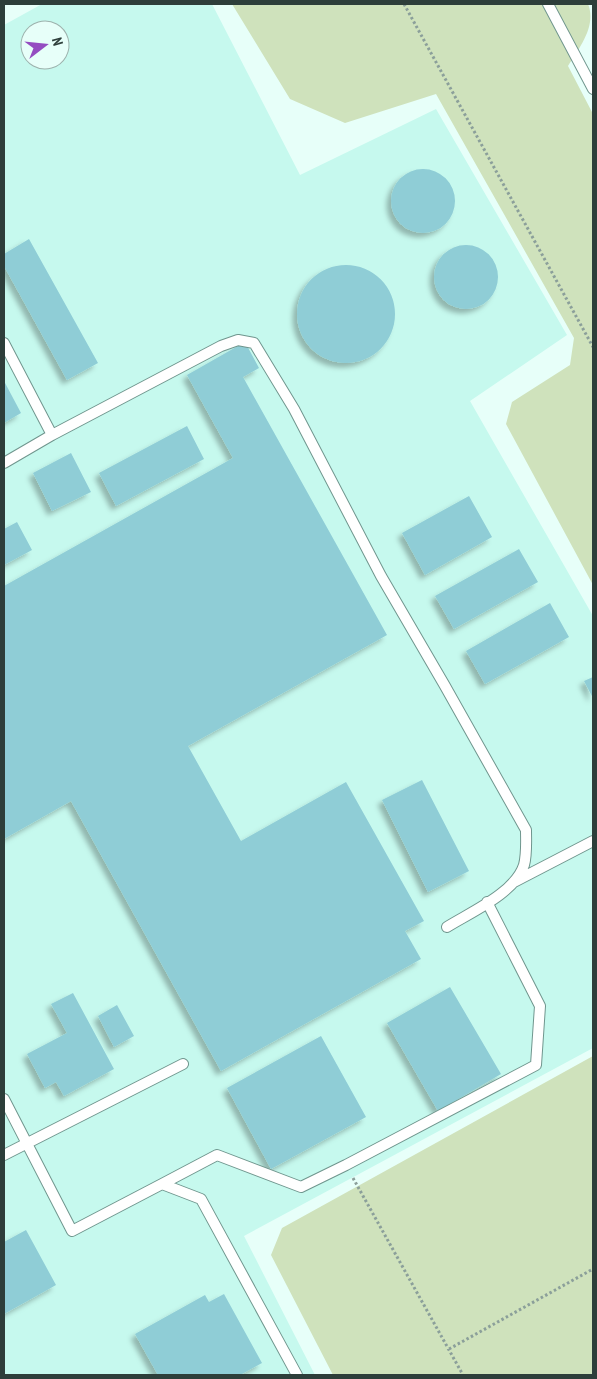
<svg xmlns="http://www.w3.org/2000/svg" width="597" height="1379" viewBox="0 0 597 1379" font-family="'PT Sans Narrow',sans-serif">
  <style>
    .built { fill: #c6f9ee; fill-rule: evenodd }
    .green { fill: #cfe2bc }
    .building { fill: #8fcdd6; filter: url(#shadow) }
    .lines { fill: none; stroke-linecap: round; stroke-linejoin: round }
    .service-casing { stroke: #70968e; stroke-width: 12 }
    .path { stroke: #8b9f9a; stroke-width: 3; stroke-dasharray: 2.5 2.5; stroke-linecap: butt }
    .service { stroke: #fff; stroke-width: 10 }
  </style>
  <defs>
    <filter id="shadow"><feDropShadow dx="-4.5" dy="4.5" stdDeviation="2.5" flood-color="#0004"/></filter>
  </defs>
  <rect width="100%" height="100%" fill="#e7fff9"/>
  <path class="built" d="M42 4H212L300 175 436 109 567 335 470 401 593 616V1048L244 1236 315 1375H4V25ZM30 30H60V60H30Z"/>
  <path class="green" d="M232 4H588C597 26 579 48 568 66L593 114V585L506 424 512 402 570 365 574 338 436 94 345 123 290 99Z
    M593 1056V1375H333L271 1255 282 1228Z"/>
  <path class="building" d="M391 201a32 32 0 1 1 64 0a32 32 0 1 1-64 0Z
    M29 239 98 363 67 380 4 266V254Z
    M434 277a32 32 0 1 1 64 0a32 32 0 1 1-64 0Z
    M297 314a49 49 0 1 1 98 0a49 49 0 1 1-98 0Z
    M245 342 259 368 243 377 387 635 188 746 241 841 346 782 424 921 405 931 421 959 221 1071 71 801 4 839V586L233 458 187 375Z
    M4 381 21 413 4 423Z
    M187 426 204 459 116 506 99 473Z
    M71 453 91 492 52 511 33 473Z
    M469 496 492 537 425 575 402 533Z
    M17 522 32 550 4 565V529Z
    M519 549 538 582 454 629 435 596Z
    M550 603 569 637 485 684 466 651Z
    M593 677V698L584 681Z
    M422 780 469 871 428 892 382 800Z
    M450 987 501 1074 438 1111 387 1023Z
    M73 993 114 1069 64 1096 56 1082 45 1088 27 1054 67 1033 51 1004Z
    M117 1005 134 1036 114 1047 98 1016Z
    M321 1036 366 1117 271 1169 227 1088Z
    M26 1230 56 1285 4 1314V1242Z
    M224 1294 262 1363 240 1375H158L135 1334 205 1295 209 1302Z"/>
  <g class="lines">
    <g class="service-casing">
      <path id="service" d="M548 4 593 89
        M4 343 52 435
        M4 463 52 435 221 346 238 340 254 343 294 409 381 576 445 686 526 830C526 841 527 854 524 865 515 893 471 912 447 927
        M514 882 593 841
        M4 1099 72 1231 162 1184 201 1199 297 1375
        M4 1155 183 1064
        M162 1184 217 1155 301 1187 346 1165 536 1065 540 1006 487 902"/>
    </g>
    <path class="path" d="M404 4 593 347
      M353 1178 463 1375
      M449 1349 593 1269"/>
    <use href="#service" class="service"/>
  </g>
  <rect width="597" height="1379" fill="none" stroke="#2d3e3a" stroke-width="10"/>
  <g transform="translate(45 45) rotate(74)"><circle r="24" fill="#e7fff9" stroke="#9db2ad"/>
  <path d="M0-4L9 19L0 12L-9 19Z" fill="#944dc1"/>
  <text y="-8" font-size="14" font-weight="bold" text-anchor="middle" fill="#2d3e3a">N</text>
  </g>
</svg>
